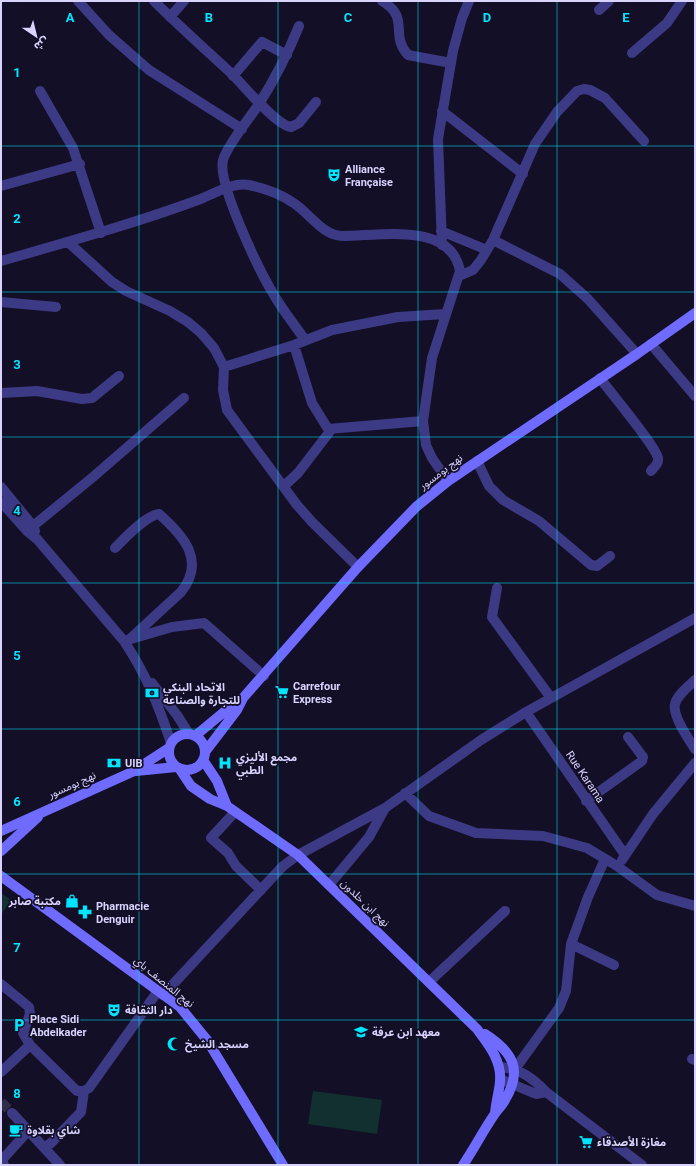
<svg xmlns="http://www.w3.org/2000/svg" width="696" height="1166" viewBox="0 0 696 1166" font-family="Roboto,'Noto Sans Arabic',sans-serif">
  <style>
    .green { fill: #12302f }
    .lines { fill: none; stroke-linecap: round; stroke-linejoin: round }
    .street-tunnel { stroke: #312d47; stroke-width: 10; stroke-dasharray: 10 5; stroke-linecap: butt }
    .street { stroke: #3d3a85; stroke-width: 10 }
    .secondary { stroke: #6f6bff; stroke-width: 10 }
    .grid { fill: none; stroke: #00e5ff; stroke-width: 1; stroke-opacity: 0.55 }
    .labels { text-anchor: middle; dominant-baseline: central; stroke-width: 3.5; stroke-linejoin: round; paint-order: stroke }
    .poi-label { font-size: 11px; font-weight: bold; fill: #d9d4ff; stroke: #130f26; text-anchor: start }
    .street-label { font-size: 11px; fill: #d9d4ff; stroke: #130f26 }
    .grid-label { font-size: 13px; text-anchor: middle; font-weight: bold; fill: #00e5ff; stroke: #130f26; stroke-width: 3.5; stroke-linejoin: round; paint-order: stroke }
  </style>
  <rect width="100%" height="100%" fill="#130f26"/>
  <path class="green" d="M1 893 11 900 1 915Z
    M313 1091 382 1100 377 1134 308 1124Z"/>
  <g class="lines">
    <path class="street-tunnel" d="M1 1102 12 1113"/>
    <path class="street" d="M78 1 109 35 149 70 242 129
      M154 1C179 26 206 50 232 74 244 86 276 125 291 127L299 123 316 102
      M382 1C411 18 389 34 408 55L451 63
      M599 10 609 1
      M170 17 184 1
      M299 26C288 53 275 79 259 104 249 119 228 144 223 160 217 184 260 272 274 295 283 311 295 325 305 340
      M632 53 667 23 682 1
      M233 76 262 42 287 55
      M40 91 73 148 101 233
      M442 111 523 174
      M1 186 80 164
      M441 231 487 250
      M493 240 560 274 588 299 637 354
      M68 242 112 282 126 291 170 311 188 322 201 333 214 348 224 367 223 390 227 410 297 505 312 522 358 567
      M442 245 438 139 453 51 462 18 469 1
      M1 261C67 242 133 224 198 200 214 194 232 182 249 185 263 188 280 194 292 202 309 212 322 236 343 236 378 236 451 221 460 271L432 358 423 421 426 445 432 458 448 481
      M459 276 473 270 481 260 493 240 535 144 557 112 577 91 584 89 590 90 605 98 644 141
      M1 302 56 307
      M651 344 695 396
      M294 345 312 403 328 429 423 421
      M224 367 294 345 332 330 398 317 445 314
      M600 378C610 392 655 445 658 458 659 464 654 467 651 471
      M1 393 37 391 82 399 92 398 119 376
      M477 461 489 486 503 500 539 521 591 565 597 566 610 556
      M284 486 298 473 331 430
      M1 487 33 526 35 531
      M1 502 27 531 37 539 124 641 172 627 204 623 264 676
      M27 531 93 477 184 398
      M115 548C125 538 145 516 159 514 184 536 206 561 181 592L130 639
      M497 588 492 617 551 698
      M124 641C147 676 158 704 171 743
      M695 680C689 686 677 695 675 704 672 715 689 740 695 749
      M152 683 177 715 189 734
      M526 712 625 855
      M405 793 429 816 476 833 543 836 587 848 617 866 657 895 695 906
      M586 801 642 761 643 757 628 737
      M235 812 211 838 228 853 236 866 261 890
      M622 860 653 814 695 763
      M329 885 369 837 385 808
      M571 944 614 965
      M429 982 505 911
      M1 984 29 1007 30 1014 23 1033 30 1045 77 1091H84L89 1088 158 991
      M163 995 283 866 298 855 385 808 481 740 526 712 695 618
      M692 1059 695 1060
      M499 1067C519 1068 533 1078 546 1092L642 1165
      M515 1069 559 1008 566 991 571 944 588 897 605 859
      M1 1072 30 1045
      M500 1079 536 1094 546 1092
      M12 1113 60 1165
      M45 1147 51 1143 81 1112 84 1091
      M4 1165 2 1160 28 1131"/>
    <path class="secondary" d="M169 752a18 18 0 1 1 36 0a18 18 0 1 1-36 0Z
      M195 736 230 707 243 698
      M205 752 237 710 243 698 358 567 416 507 448 481 637 354 695 313
      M203 760 217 781 227 806
      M179 768 191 786 210 799 227 806 298 855 477 1029C489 1045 502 1061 500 1082 499 1092 496 1102 495 1113
      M136 771 176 767
      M1 831 132 772 169 748
      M1 851 38 817
      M1 876 180 1007 207 1040 283 1165
      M463 1165C474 1149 483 1131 494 1115 497 1110 502 1106 505 1100 523 1070 513 1052 485 1034"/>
  </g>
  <path class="grid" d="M139 1V1165M278 1V1165M418 1V1165M557 1V1165M1 146H695M1 292H695M1 437H695M1 583H695M1 729H695M1 874H695M1 1020H695"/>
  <defs>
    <g id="theatre-bare" transform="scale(1.08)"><path d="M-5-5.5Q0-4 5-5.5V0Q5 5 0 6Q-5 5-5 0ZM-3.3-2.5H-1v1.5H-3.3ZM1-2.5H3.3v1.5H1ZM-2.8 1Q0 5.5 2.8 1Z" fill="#00e5ff" stroke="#130f26" stroke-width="2.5" paint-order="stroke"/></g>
    <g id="supermarket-bare" transform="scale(1.08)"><path d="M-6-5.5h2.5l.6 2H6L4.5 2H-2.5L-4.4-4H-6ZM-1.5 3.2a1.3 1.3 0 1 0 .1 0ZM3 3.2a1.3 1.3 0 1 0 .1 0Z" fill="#00e5ff" stroke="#130f26" stroke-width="2.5" paint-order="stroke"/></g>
    <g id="bank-bare" transform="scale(1.08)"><path d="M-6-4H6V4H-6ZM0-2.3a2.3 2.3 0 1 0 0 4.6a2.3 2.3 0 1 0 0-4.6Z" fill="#00e5ff" stroke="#130f26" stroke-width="2.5" paint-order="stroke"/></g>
    <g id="hospital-bare" transform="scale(1.08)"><path d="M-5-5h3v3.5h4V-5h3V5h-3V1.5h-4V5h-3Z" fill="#00e5ff" stroke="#130f26" stroke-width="2.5" paint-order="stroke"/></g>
    <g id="shop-bare" transform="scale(1.08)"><path d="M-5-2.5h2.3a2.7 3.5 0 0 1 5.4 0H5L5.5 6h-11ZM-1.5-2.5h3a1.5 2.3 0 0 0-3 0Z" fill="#00e5ff" stroke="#130f26" stroke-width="2.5" paint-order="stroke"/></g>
    <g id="pharmacy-bare" transform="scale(1.08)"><path d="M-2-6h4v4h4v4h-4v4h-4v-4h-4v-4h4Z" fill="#00e5ff" stroke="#130f26" stroke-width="2.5" paint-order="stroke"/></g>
    <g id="parking-bare" transform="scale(1.08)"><path d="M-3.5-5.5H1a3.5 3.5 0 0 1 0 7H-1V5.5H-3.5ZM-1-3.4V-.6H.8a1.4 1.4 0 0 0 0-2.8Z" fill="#00e5ff" stroke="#130f26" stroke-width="2.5" paint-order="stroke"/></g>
    <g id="school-bare" transform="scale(1.08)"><path d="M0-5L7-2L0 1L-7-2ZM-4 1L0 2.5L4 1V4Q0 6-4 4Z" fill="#00e5ff" stroke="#130f26" stroke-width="2.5" paint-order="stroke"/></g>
    <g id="mosque-bare" transform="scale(1.08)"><path d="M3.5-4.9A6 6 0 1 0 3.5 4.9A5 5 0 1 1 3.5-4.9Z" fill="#00e5ff" stroke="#130f26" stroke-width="2.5" paint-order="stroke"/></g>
    <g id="cafe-bare" transform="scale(1.08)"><path d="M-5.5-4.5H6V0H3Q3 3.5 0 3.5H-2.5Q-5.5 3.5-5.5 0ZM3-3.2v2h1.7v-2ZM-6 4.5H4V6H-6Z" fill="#00e5ff" stroke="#130f26" stroke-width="2.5" paint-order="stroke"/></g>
  </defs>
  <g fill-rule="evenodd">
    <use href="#theatre-bare" x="334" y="175"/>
    <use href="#supermarket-bare" x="282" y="692"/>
    <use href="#bank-bare" x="152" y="693"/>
    <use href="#bank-bare" x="114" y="763"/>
    <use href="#hospital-bare" x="225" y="763"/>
    <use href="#shop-bare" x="72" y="901"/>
    <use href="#pharmacy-bare" x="85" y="912"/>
    <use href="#theatre-bare" x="114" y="1010"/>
    <use href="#parking-bare" x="19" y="1025"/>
    <use href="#school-bare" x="361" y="1032"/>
    <use href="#mosque-bare" x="174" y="1044"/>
    <use href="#cafe-bare" x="16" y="1130"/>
    <use href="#supermarket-bare" x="586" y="1142"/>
  </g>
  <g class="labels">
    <g class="poi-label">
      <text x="345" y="169">Alliance<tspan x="345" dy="13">Française</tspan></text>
      <text x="293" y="686">Carrefour<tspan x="293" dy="13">Express</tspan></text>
      <text x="163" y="687">الاتحاد البنكي<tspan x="163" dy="13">للتجارة والصناعة</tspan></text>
      <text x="236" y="757">مجمع الأليزي<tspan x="236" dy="13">الطبي</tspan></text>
      <text x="125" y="763">UIB</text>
      <text x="61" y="901" text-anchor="end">مكتبة صابر</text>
      <text x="96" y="906">Pharmacie<tspan x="96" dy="13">Denguir</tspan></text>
      <text x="125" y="1010">دار الثقافة</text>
      <text x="30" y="1019">Place Sidi<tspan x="30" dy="13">Abdelkader</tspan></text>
      <text x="372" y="1032">معهد ابن عرفة</text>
      <text x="185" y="1044">مسجد الشيخ</text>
      <text x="27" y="1130">شاي بقلاوة</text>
      <text x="597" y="1142">مغازة الأصدقاء</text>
    </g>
    <g class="street-label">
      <text transform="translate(441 472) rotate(-37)">نهج بومسور</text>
      <text transform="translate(585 777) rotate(56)">Rue Karama</text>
      <text transform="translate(72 785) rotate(-24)">نهج بومسور</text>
      <text transform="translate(365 903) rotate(44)">نهج ابن خلدون</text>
      <text transform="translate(164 982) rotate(39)">نهج المنصف باي</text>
    </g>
  </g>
  <g class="grid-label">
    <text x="70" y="22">A</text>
    <text x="209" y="22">B</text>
    <text x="348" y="22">C</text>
    <text x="487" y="22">D</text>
    <text x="626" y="22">E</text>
    <text x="17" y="77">1</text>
    <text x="17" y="223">2</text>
    <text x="17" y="369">3</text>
    <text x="17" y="515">4</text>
    <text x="17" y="660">5</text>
    <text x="17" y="806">6</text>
    <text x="17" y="952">7</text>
    <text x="17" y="1098">8</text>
  </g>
  <rect width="696" height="1166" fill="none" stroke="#d9d4ff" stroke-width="4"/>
  <g transform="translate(36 36) rotate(145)" stroke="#130f26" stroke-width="3" paint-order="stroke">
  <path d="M0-3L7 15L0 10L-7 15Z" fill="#d9d4ff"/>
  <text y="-6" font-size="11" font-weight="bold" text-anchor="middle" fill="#d9d4ff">ش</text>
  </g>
</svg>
